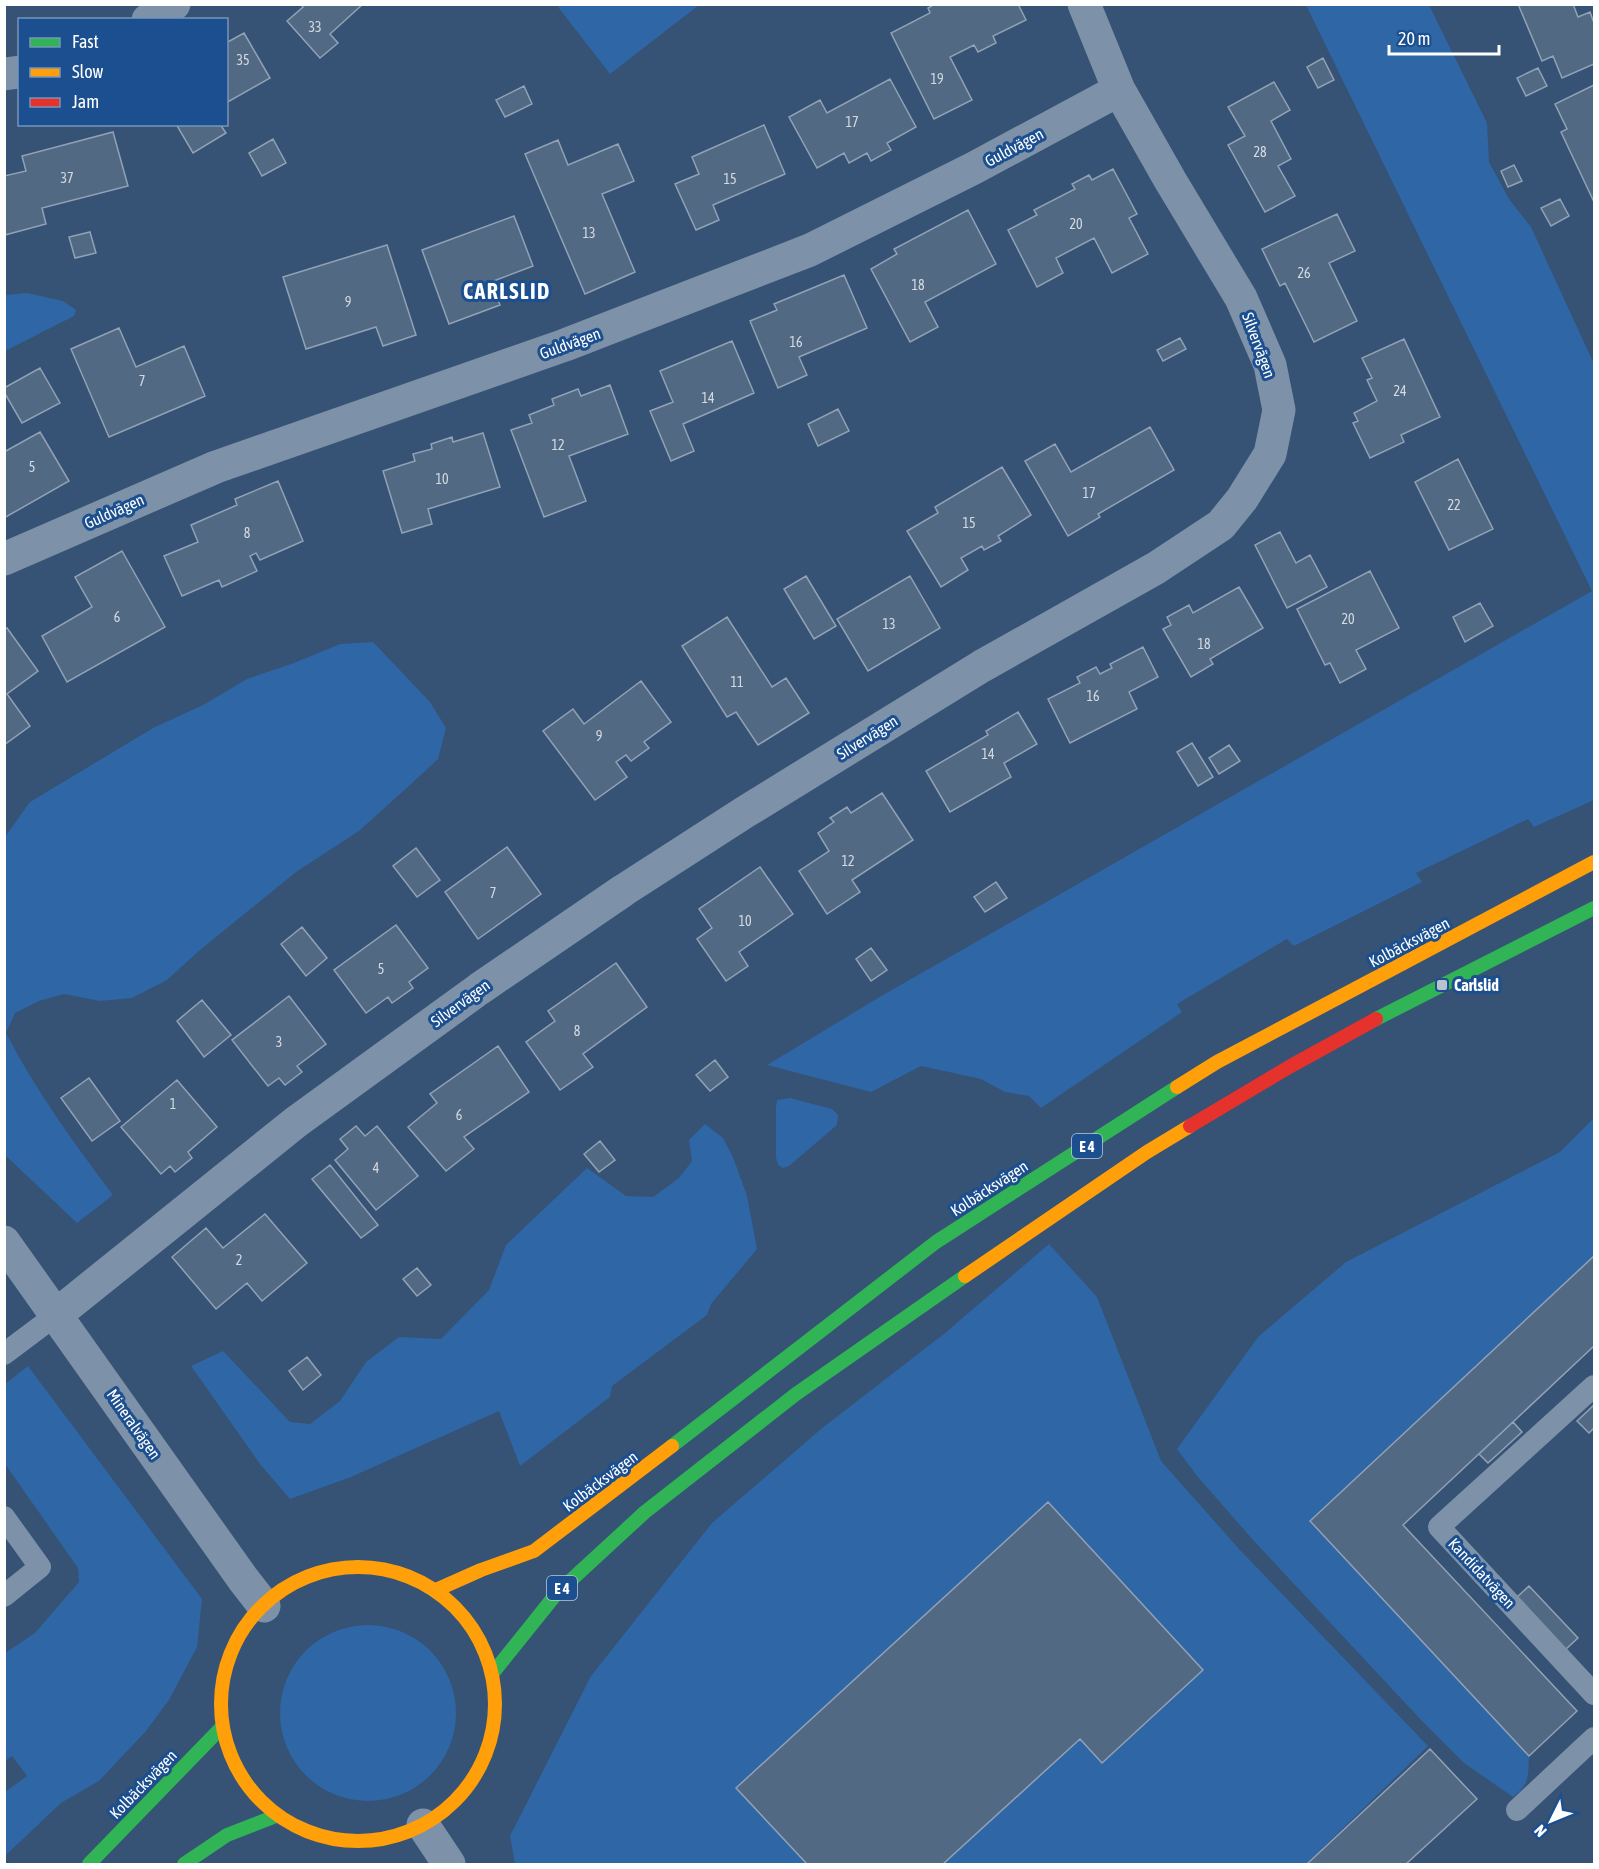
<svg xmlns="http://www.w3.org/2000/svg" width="1599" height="1869" viewBox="0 0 1599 1869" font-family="'Asap Condensed',sans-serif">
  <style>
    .green { fill: #2f66a5 }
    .building { fill: #526984; stroke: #92a2b6; stroke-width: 1.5 }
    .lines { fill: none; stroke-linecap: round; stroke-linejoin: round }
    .lane { stroke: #7d92a8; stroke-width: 22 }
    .street { stroke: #7d92a8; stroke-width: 33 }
    .fast { stroke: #30b455; stroke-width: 14 }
    .slow { stroke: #ff9f0a; stroke-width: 14 }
    .jam { stroke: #e5322d; stroke-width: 14 }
    .poi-dot { fill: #b9c2ce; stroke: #1b4f8f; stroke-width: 2 }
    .labels { text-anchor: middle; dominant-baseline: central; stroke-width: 6; stroke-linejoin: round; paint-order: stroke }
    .number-label { font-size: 14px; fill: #d4dae0 }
    .shield { fill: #1b4f8f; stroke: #bbcadd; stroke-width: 1.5 }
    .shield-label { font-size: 15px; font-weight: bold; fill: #fff }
    .street-label { font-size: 16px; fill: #fff; stroke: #1b4f8f }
    .poi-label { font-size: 16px; font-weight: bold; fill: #fff; stroke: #1b4f8f; text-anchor: start }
    .district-label { font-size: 22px; font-weight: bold; letter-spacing: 1.5px; fill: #fff; stroke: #1b4f8f }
  </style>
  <rect width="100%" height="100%" fill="#365274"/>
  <path class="green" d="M561 4H699V5L610 74 558 7Z
    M1306 5H1429L1487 123 1489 162 1509 199 1531 227 1594 364V800L1534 827 1528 819 1416 873 1422 882 1294 946 1287 939 1177 1004 1182 1012 1041 1108 1029 1096 1005 1092 981 1079 921 1066 871 1092 767 1065 883 995 1592 591Z
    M27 293 63 301 76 310 74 316 5 351V295Z
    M373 642 430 702 446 728 438 759 410 785 359 831 296 872 200 950 167 980 132 998 100 1001 64 994 39 1001 15 1013 6 1033C36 1091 74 1143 113 1195L77 1223 5 1155V837L30 802 153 728 203 705 247 679 294 663 340 644Z
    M790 1098 832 1109 838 1115 837 1125 789 1166 783 1168 778 1165 776 1157V1107L777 1100Z
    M1594 1118V1256L1310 1521 1529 1756C1528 1776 1530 1784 1513 1797L1464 1763 1421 1720 1253 1540 1197 1476 1177 1449 1258 1337 1346 1262 1560 1152Z
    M705 1124 723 1138 733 1157 747 1196 757 1249 711 1304 707 1315 612 1386 610 1397 520 1466 499 1411 351 1477 290 1499 260 1464 191 1366 223 1351 290 1422 310 1424 340 1401 366 1362 399 1337 441 1339 489 1290 506 1245 587 1168 626 1196 653 1197 679 1178 692 1161 689 1140Z
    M1049 1244 1097 1297 1161 1461 1240 1550 1428 1746 1306 1864H515L510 1836 591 1676 712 1523 821 1429 945 1333Z
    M28 1366 202 1599 197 1647 169 1700 146 1731 99 1781 61 1803 5 1856V1792L27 1776 12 1756 5 1761V1653L35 1633 79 1582 78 1568 5 1464V1384Z
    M280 1713a88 88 0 1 1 176 0a88 88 0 1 1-176 0Z"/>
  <path class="building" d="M301 4H363L330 34 338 43 320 58 287 21 303 7Z
    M935 4H1018L1026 20 993 36 996 43 978 52 974 45 950 57 972 100 934 119 891 33 930 13 928 8Z
    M1518 4H1573L1578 17 1590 12 1594 23V64L1562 78 1553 56 1542 61Z
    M244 33 270 78 226 103V43Z
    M1323 58 1334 80 1318 88 1307 67Z
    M1538 68 1547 86 1526 96 1517 78Z
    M890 79 916 127 887 143 891 150 871 161 867 153 849 163 844 153 817 168 789 117 820 100 827 113Z
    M1274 82 1290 110 1271 121 1291 159 1278 166 1295 196 1265 212 1228 145 1245 136 1228 107Z
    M1594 85V202L1561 132 1567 129 1555 104Z
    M524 86 532 104 505 117 496 100Z
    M176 124H220L226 133 193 153Z
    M764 125 785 174 713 205 719 220 696 230 675 184 699 174 692 157Z
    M113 132 128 186 42 208 46 224 5 235 4 176 26 171 22 156Z
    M273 139 286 163 262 176 249 153Z
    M558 140 568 165 618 144 634 181 602 194 635 272 585 294 525 154Z
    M1514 165 1522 181 1508 187 1501 171Z
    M1113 169 1137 214 1129 218 1148 254 1112 273 1094 238 1056 258 1063 273 1037 287 1008 230 1037 215 1034 210 1075 189 1072 184 1089 175 1092 180Z
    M1560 199 1569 216 1551 226 1541 208Z
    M968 210 996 264 925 302 938 327 910 342 871 269 897 254 894 249Z
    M1337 214 1355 251 1329 263 1357 321 1314 342 1285 283 1280 286 1262 249Z
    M514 216 533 266 491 282 500 305 449 324 422 250Z
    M90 232 96 253 75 258 69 237Z
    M387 245 416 335 383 346 376 327 306 349 283 277Z
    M844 275 867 328 799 357 807 375 778 388 750 321 777 310 774 304Z
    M119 328 136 367 184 346 205 396 109 437 71 349Z
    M1180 338 1186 349 1163 361 1157 350Z
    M1404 339 1440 417 1401 435 1404 442 1370 458 1353 423 1358 421 1354 413 1377 401 1367 380 1372 378 1362 358Z
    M732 341 754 393 683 424 694 451 671 461 650 411 673 402 660 371Z
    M40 368 60 403 22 423 4 392V388Z
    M610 385 628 434 569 456 586 501 544 517 511 430 532 423 529 415 554 405 552 399 578 389 581 396Z
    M838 409 849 431 818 446 808 424Z
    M1150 427 1174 470 1098 514 1100 517 1068 536 1025 461 1055 444 1071 472Z
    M40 432 69 481 4 518V452Z
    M483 433 500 487 428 509 432 524 402 533 383 471 415 461 413 454 432 449 431 444 452 437 453 442Z
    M1458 459 1493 529 1449 550 1415 482Z
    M1002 467 1031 515 998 536 1001 541 984 550 982 546 961 558 968 570 941 587 907 531 938 513 935 507Z
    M278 481 303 541 260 560 256 553 250 556 257 571 222 587 219 580 182 596 164 556 198 542 191 525 237 505 235 499Z
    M1280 532 1296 563 1310 555 1327 587 1287 608 1255 545Z
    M122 551 165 627 67 682 42 636 92 607 75 577Z
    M1370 571 1399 628 1356 650 1366 669 1340 683 1330 663 1325 665 1297 609Z
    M806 576 836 626 814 639 784 589Z
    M910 576 940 628 868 671 837 619Z
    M1239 587 1263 628 1210 659 1213 664 1191 677 1163 629 1171 625 1167 617 1189 605 1193 613Z
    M1480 603 1493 626 1465 642 1453 617Z
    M727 617 772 687 786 678 809 713 758 745 736 712 727 717 682 646Z
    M7 628 38 671 7 694 30 726 4 745V629Z
    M1143 647 1158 677 1129 692 1137 709 1070 743 1048 699 1080 683 1077 677 1096 667 1100 674 1112 668 1110 664Z
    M641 681 671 722 644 742 649 748 631 761 626 755 616 762 627 777 595 800 543 731 573 709 584 724Z
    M1018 712 1037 744 1004 763 1011 777 950 812 926 771 988 735 986 731Z
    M1192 743 1213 777 1198 786 1177 752Z
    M1229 745 1240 761 1219 774 1209 758Z
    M882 793 913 840 852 880 860 892 827 914 799 871 829 851 818 833 834 822 830 818 847 807 851 813Z
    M507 847 541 894 478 939 445 892Z
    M416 848 440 880 417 897 393 866Z
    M760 867 793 914 739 952 748 966 726 981 697 939 712 928 699 909Z
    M996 882 1007 898 985 912 974 897Z
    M396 925 428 968 409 982 413 988 392 1003 388 997 366 1013 334 970Z
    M302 927 327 958 306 976 281 944Z
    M871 948 887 970 871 981 856 959Z
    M616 963 647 1007 583 1054 593 1067 560 1090 526 1042 555 1021 548 1011Z
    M289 996 326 1044 297 1066 302 1072 285 1085 279 1078 268 1086 232 1040Z
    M202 1000 231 1035 204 1057 177 1021Z
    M498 1046 529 1092 464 1137 474 1149 446 1171 408 1127 437 1103 430 1094Z
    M715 1060 728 1077 710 1091 696 1075Z
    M89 1078 120 1121 92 1141 61 1098Z
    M177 1080 217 1127 188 1152 192 1158 175 1172 170 1166 161 1174 121 1127Z
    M356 1126 365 1136 377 1126 418 1176 376 1210 335 1160 348 1149 340 1139Z
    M600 1141 615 1160 599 1172 584 1154Z
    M330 1165 378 1225 361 1238 312 1179Z
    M265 1214 307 1263 262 1301 247 1283 216 1309 172 1257 206 1228 223 1248Z
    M1594 1256V1346L1403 1525 1577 1711 1529 1756 1310 1521Z
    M417 1268 431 1285 417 1296 403 1279Z
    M307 1357 321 1375 303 1390 289 1371Z
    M1594 1405V1428L1589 1433 1577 1421Z
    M1513 1422 1522 1432 1488 1463 1479 1454Z
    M1048 1502 1203 1670 1102 1763 1080 1739 943 1864H807L736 1788Z
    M1529 1586 1578 1638 1565 1650 1516 1598Z
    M1430 1749 1477 1799 1406 1864H1307Z"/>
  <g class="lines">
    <path class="lane" d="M4 1354 56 1315
      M1594 1386 1439 1527 1594 1694
      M4 1517 40 1567 4 1596
      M1517 1810 1594 1738"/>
    <path class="street" d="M148 20 174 4
      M4 74 20 72
      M4 559 216 467 565 345 810 250 974 168 1119 90
      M4 1242 243 1579 264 1606
      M56 1315 296 1122 479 989 624 890 745 812 982 666 1156 568 1221 525 1242 499 1270 454 1279 410 1270 365 1241 298 1170 180 1119 90 1084 4
      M423 1825 449 1864"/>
    <path class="fast" d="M1376 1019 1594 908
      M672 1446 936 1242 1177 1087
      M492 1674 557 1593 645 1512 796 1394 965 1276
      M89 1864 222 1727
      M184 1864 227 1835 276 1816"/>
    <path class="slow" d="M1177 1087 1217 1062 1594 862
      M965 1276 1147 1152 1190 1126
      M221 1704a137 137 0 1 1 274 0a137 137 0 1 1-274 0Z
      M436 1590 481 1570 534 1551 672 1446"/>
    <path class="jam" d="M1190 1126 1289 1067 1376 1019"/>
  </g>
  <rect class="poi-dot" x="1436" y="979" width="12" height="12" rx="3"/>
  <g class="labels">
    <g class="number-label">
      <text x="315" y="27">33</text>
      <text x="243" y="60">35</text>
      <text x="937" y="79">19</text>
      <text x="852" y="122">17</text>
      <text x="1260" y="152">28</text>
      <text x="67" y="178">37</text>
      <text x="730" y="179">15</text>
      <text x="1076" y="224">20</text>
      <text x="589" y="233">13</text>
      <text x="1304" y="273">26</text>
      <text x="918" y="285">18</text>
      <text x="348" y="302">9</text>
      <text x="796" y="342">16</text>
      <text x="142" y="381">7</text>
      <text x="1400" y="391">24</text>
      <text x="708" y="398">14</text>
      <text x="558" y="445">12</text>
      <text x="32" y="467">5</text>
      <text x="442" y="479">10</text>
      <text x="1089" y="493">17</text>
      <text x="1454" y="505">22</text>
      <text x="969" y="523">15</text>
      <text x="247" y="533">8</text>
      <text x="117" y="617">6</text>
      <text x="1348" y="619">20</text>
      <text x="889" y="624">13</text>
      <text x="1204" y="644">18</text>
      <text x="737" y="682">11</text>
      <text x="1093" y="696">16</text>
      <text x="599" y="736">9</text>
      <text x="988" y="754">14</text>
      <text x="848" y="861">12</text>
      <text x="493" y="893">7</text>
      <text x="745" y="921">10</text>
      <text x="381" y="969">5</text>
      <text x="577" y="1031">8</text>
      <text x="279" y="1042">3</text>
      <text x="173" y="1104">1</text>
      <text x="459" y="1115">6</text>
      <text x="376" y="1168">4</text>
      <text x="239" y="1260">2</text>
    </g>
    <g class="shield">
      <rect x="1072" y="1134" width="30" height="24" rx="4.5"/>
      <rect x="547" y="1576" width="30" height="24" rx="4.5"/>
    </g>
    <g class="shield-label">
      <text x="1087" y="1146">E 4</text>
      <text x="562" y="1588">E 4</text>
    </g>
    <g class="street-label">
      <text transform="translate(1014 147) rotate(-28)">Guldvägen</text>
      <text transform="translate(570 343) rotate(-20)">Guldvägen</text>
      <text transform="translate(1259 345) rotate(70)">Silvervägen</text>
      <text transform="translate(114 511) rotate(-24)">Guldvägen</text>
      <text transform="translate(867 737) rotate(-32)">Silvervägen</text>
      <text transform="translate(1409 942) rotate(-28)">Kolbäcksvägen</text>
      <text transform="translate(460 1003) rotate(-36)">Silvervägen</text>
      <text transform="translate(989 1188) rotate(-33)">Kolbäcksvägen</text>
      <text transform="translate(134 1424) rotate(55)">Mineralvägen</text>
      <text transform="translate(600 1481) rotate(-37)">Kolbäcksvägen</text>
      <text transform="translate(1482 1573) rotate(47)">Kandidatvägen</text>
      <text transform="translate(143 1784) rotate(-46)">Kolbäcksvägen</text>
    </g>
    <g class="poi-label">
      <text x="1454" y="985">Carlslid</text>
    </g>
    <g class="district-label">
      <text x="507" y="291">CARLSLID</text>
    </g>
  </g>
  <rect width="1599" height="1869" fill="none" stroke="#ffffff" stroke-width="12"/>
  <rect x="18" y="18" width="210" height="108" fill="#1b4f8f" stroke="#7695bc" stroke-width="1.5"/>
  <rect x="30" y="38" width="30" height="9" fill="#30b455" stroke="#7695bc" stroke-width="1.5"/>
  <text x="72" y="48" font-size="18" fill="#ffffff">Fast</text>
  <rect x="30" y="68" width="30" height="9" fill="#ff9f0a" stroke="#7695bc" stroke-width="1.5"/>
  <text x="72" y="78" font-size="18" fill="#ffffff">Slow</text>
  <rect x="30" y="98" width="30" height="9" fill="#e5322d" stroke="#7695bc" stroke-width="1.5"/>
  <text x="72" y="108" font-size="18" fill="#ffffff">Jam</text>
  <g transform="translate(1551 1821) rotate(227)" stroke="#1b4f8f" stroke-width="4.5" paint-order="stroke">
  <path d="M0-4.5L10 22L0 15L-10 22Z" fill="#ffffff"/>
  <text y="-9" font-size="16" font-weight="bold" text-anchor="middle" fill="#ffffff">N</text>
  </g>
  <path d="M1389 45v9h110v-9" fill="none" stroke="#ffffff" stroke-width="3"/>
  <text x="1398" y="45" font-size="18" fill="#ffffff" stroke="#1b4f8f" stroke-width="4.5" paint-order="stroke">20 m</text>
</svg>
